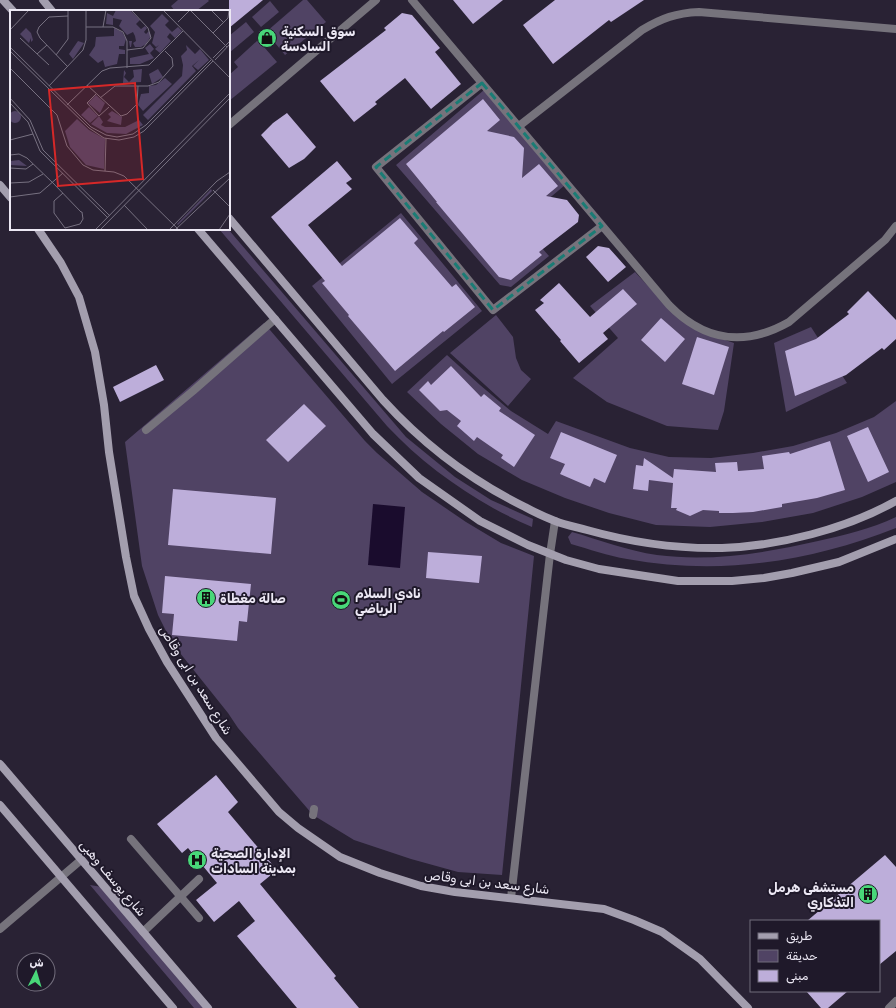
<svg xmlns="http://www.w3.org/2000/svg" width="896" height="1008" viewBox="0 0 896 1008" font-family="Rubik,Vazirmatn,sans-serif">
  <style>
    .green { fill: #504364 }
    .water { fill: #1a0c2d }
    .building { fill: #bdaeda }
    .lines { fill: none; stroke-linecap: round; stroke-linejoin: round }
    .lane { stroke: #76737c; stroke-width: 8 }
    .street { stroke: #76737c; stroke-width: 8 }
    .secondary { stroke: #a39eae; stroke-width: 8 }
    .marked { fill: none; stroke: #1a7c75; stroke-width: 3; stroke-dasharray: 8 5; stroke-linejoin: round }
    .labels { text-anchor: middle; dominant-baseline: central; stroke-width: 4; stroke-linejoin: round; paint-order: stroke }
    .poi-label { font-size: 13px; font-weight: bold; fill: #ece8f4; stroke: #1f192a; text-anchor: start }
    .street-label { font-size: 13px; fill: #ece8f4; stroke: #1f192a }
    .inset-road { fill: none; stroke: #777181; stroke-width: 1 }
    .view { fill: #d62828; fill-opacity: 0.15; stroke: #d62828; stroke-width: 2 }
    .inset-edge { fill: none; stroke: #ece8f4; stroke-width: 2 }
  </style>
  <rect width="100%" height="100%" fill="#292234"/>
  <path class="green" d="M178 0H208L209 1 196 11H175L171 6Z
    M303 0H307L326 22 285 55 266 32Z
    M270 1 279 12 261 27 252 17Z
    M246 22 254 32 229 53V36Z
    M258 40 277 62 229 101V75L238 67 234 62Z
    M484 90 565 185 520 223 549 256 511 287 500 285 396 165Z
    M401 213 482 311 392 384 312 286Z
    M219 229H228L406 437 455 477 491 500 533 519 532 527C519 521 505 515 493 508 454 486 418 459 387 426Z
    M635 272 663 302 696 330 734 343 724 411 718 430 667 426 607 402 573 378 618 338 590 306Z
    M496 315 513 337 516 358 521 370 531 379 508 406 450 353Z
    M264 323 365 441 377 453 422 492 466 522 501 543 534 556 502 875 458 872 411 859 354 840 313 815 238 728 228 713 172 643 158 615 142 566 125 442Z
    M811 327 847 383 786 412 774 343Z
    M447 355 480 385 511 411 548 434 556 421 630 448 669 457 711 458 753 453 793 446 836 433 874 417 896 401V482L862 497 813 513 762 522 710 527 656 525 609 513 565 498 522 480 478 454 441 424 407 392Z
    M896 517V528C809 562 720 576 627 559 608 556 589 549 571 544L568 537 572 532C600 540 628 551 657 555 711 562 765 553 818 541 844 535 871 529 896 517Z
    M90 885 108 888 210 1008H194Z"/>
  <path class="water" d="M373 504 405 507 400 568 368 565Z"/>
  <path class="building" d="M229 0H263L229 28Z
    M453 0H503L473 24Z
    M555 0H644L611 22 609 20 553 64 523 25Z
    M402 13 412 15 440 48 435 52 461 84 431 109 405 78 375 102 377 104 354 122 320 81 386 30 384 28Z
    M483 99 500 120 487 131 514 137 524 148 522 178 539 164 558 186 546 196 567 200 579 215 578 222 539 252 542 255 511 280 499 277 436 202H437L406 164Z
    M287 113 316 147 304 159 289 168 261 135 273 123Z
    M337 161 352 179 346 183 352 189 308 225 342 266 400 218 418 239 414 243 452 287 456 284 475 307 444 332 443 331 395 371 348 316 349 315 322 283 325 281 271 217Z
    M598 246 609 248 626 267 608 282 586 257Z
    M559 283 590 317 623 289 637 304 603 333 608 339 579 363 560 341 561 340 535 310 544 303 540 300Z
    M868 291 896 320V339L884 350 882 348 846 375 795 396 785 351 816 339 849 314 847 312Z
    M661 318 685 339 665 362 641 340Z
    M697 337 729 347 714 395 682 384Z
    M156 365 164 380 120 402 113 387Z
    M451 366 481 397 484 394 501 408 499 411 535 435 514 467 501 458 503 455 477 437 474 441 457 426 461 421 447 410 440 411 419 390 428 381 431 385Z
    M304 404 326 426 288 462 266 440Z
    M868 427 889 472 868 482 847 436Z
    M561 432 617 455 605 483 594 478 590 487 560 474 565 464 550 458Z
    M830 441 845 490 817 498 782 504V507L753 512 733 513H719V511L703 510 690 516 676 510 677 508H671L673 483 649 480 648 491 633 489 636 465 643 466 644 458 673 478 674 469 716 472 715 463 737 462 738 471 764 469 762 456 789 452 790 454Z
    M173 489 276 498 271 554 168 545Z
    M428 552 482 556 479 583 426 578Z
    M165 576 251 584 247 622 239 621 237 641 172 635 174 614 162 613Z
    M216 775 238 802 228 812 277 870 260 884 336 976 334 978 359 1008H297L237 936 255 921 239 901 214 922 196 900 217 883 188 848 182 853 157 824Z
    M885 855 896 867V951L879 965V921H807Z
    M806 991H848L828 1008H821Z"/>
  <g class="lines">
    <path class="lane" d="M146 430 193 391 275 319
      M131 839 199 918
      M143 932 199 879
      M889 1008 896 1001"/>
    <path class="street" d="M412 0 669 305C704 341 745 347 789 322L885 240 896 226
      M482 83 376 167 493 310 602 226
      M229 125 376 0
      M519 126 642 30C662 18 676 13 699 12L896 29
      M313 815 314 809
      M511 898 550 554 555 521
      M0 929 81 860"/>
    <path class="secondary" d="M3 0 13 11
      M43 0 52 11
      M0 185 11 198
      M229 218 383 400C424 445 470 480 525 507 534 512 545 517 555 521 565 525 576 527 587 530 630 542 676 549 722 548 779 546 846 529 896 501
      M38 229 61 263 79 297 95 352 104 405 109 452 126 557 134 596 149 629 167 662 216 738 279 812 298 828 340 857 380 873 421 886 455 892 604 909 634 920 662 932 700 959 748 1008
      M198 229 373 434 419 478 480 521 528 545 566 560 599 569 678 581H732L764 578 792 573 839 562 896 539
      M0 764 208 1008
      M0 805 173 1008"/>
  </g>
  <path class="marked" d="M482 83 602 226 493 310 376 167Z"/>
  <defs>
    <g id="shop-disc" transform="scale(1)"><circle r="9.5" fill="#48d779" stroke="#1f192a"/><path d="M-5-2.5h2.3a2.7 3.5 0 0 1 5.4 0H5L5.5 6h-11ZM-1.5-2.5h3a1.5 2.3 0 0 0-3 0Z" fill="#111"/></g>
    <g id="building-disc" transform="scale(1)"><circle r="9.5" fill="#48d779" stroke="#1f192a"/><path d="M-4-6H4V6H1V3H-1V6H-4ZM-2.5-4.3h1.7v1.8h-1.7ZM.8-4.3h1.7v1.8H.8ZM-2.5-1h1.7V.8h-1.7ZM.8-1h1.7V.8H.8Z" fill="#111"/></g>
    <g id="stadium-disc" transform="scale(1)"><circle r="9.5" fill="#48d779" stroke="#1f192a"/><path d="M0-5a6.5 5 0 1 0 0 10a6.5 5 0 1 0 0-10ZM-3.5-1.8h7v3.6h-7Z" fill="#111"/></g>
    <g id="hospital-disc" transform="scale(1)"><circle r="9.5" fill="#48d779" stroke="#1f192a"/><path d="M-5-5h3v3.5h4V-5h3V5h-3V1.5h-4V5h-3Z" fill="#111"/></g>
  </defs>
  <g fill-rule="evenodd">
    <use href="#shop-disc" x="267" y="38"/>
    <use href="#building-disc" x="206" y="598"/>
    <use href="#stadium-disc" x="341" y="600"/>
    <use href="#hospital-disc" x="197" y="860"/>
    <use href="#building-disc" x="868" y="894"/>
  </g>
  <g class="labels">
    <g class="poi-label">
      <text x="281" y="31">سوق السكنية<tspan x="281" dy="15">السادسة</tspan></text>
      <text x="355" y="593">نادي السلام<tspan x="355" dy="15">الرياضي</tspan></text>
      <text x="220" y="598">صالة مغطاة</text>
      <text x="211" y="853">الإدارة الصحية<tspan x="211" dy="15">بمدينة السادات</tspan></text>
      <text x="854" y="887" text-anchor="end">مستشفى هرمل<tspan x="854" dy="15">التذكاري</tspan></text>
    </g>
    <g class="street-label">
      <text transform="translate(196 680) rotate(58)">شارع سعد بن ابى وقاص</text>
      <text transform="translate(113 878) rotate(50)">شارع يوسف وهبى</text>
      <text transform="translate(487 882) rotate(7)">شارع سعد بن ابى وقاص</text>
    </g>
  </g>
  <g transform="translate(10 10)">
    <rect width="220" height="220" fill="#292234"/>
    <path d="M106 0H120L130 10 126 14 131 19 135 16 137 18 134 22 136 24 139 21 141 26 136 34 131 37H120L119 31H122L121 37H125L123 33 126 31 125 26 123 22 117 25 109 16 112 10 103 8V15L96 14 97 3 103 6ZM152 4 159 11 155 15 162 22 168 17 172 21 165 28 160 23 157 27 161 31 150 43 145 39 149 35 146 37 142 33 145 22 140 16ZM16 18 21 23 23 30 21 32V28L19 33 10 24ZM104 18 112 22 116 29 114 36H109V39L115 40V44H109L107 54 95 57 93 50 88 53 79 45 85 36 86 27 104 26ZM68 31 74 33 63 49 59 44ZM140 34 144 39 140 43 144 48 130 54H120V48L139 44 135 38ZM176 35 185 44 190 39 199 50 188 60 183 56 189 50 182 56 186 61 138 110 133 105 172 66 173 55 171 46 177 40ZM132 59 131 72 113 73 114 60 116 63 114 67 119 72 124 67 123 60ZM148 59 153 67 142 74 139 64ZM155 68 162 74 133 101 128 95 131 84 139 83V76L146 75ZM86 85 95 93 90 103 78 93ZM79 97 88 106 80 113 71 105ZM102 101 112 107 111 115 97 111 101 107 98 104ZM-1 107a6 6 0 1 1 12 0a6 6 0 1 1-12 0ZM89 106 93 112 91 115 95 117H115L129 110 133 115 116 124 97 123 81 114ZM67 109 79 120 95 129 94 159 76 155 60 137 55 121ZM9 150 17 156 0 155 1 151ZM201 179 202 181 168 215 167 214Z" fill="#504364"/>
    <path class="inset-road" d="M153 0 220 68M180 0 217 37M201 0 214 13M58 6 39 7 29 17 27 22 30 28 58 57M168 12 180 0M76 17H103L113 22 117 31V58M93 17 96 0M0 20 19 0M203 23 218 8 219 0M10 28 39 55M0 37 81 117 96 125 107 127 123 124 136 115 201 50M117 40 133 38 141 28 138 18 121 0M0 41 79 118 94 128 109 130 124 127 134 121 203 51M27 44 37 35M46 45 58 29V0M203 48 220 31M205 50 220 34M0 58 47 105 57 136 73 155 83 160 104 162 114 166 169 220M77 75 111 106 117 104 127 94 128 76M39 76 73 40 76 30V0M86 84 77 93 89 106 99 97M0 88 20 110 33 140 100 206M90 88 105 76H138L149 72 163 56 162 48 155 41M0 93 18 112 30 141 98 208M57 95 92 61 100 58 139 55 173 21M0 130 23 124M0 145 9 144 17 148 43 173 71 202H72L73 209 70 214 55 218 44 203V191L53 183M0 158 16 159 23 154M95 161 96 128M0 173 19 172 33 164M203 180 220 197M0 187 30 183 53 163M114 195 138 220M85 220 220 83M90 220 220 88M159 220 207 171 220 162M165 220 220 168M209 220 220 204"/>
    <path class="view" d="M125 73 133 169 48 176 39 80Z"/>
    <rect width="220" height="220" class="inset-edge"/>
  </g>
  <rect x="750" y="920" width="130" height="72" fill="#1f192a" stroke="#716c7b"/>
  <rect x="758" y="933" width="20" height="6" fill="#a39eae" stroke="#716c7b"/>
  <text x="786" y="940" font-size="12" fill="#ece8f4">طريق</text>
  <rect x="758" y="950" width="20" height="12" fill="#504364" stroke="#716c7b"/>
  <text x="786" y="960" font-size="12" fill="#ece8f4">حديقة</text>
  <rect x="758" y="970" width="20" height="12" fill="#bdaeda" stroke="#716c7b"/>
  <text x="786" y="980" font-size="12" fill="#ece8f4">مبنى</text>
  <g transform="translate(36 972) rotate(5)"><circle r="19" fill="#1f192a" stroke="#716c7b"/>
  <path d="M0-3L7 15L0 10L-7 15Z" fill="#48d779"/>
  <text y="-6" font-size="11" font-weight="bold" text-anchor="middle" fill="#ece8f4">ش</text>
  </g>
</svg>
